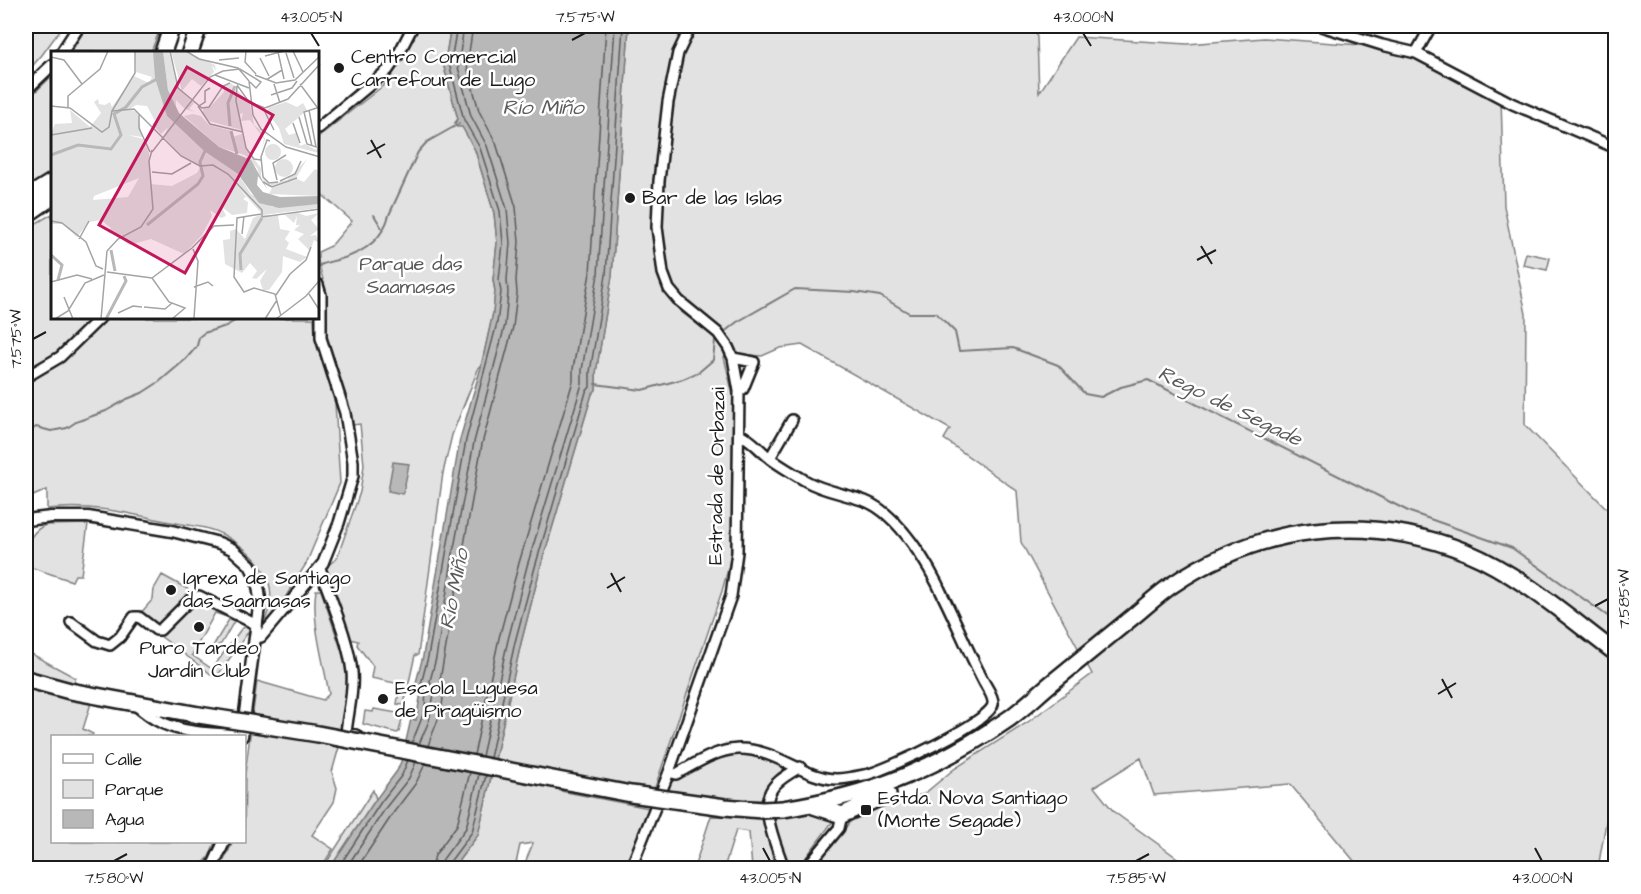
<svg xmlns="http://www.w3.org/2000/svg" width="1641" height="894" viewBox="0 0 1641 894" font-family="'Architects Daughter',sans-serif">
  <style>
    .green { fill: #e2e2e2; stroke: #7f7f7f; stroke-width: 1.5 }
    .water { fill: #b8b8b8; stroke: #7a7a7a; stroke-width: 1.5 }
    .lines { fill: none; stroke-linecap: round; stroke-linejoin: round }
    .shore { stroke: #5a5a5a; stroke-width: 1.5 }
    .stream { stroke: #7a7a7a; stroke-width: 2 }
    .minor-casing { stroke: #1c1c1c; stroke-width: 14 }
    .tertiary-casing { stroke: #1c1c1c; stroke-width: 15 }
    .trunk-casing { stroke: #1c1c1c; stroke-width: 20 }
    .minor { stroke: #fff; stroke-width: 9 }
    .tertiary { stroke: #fff; stroke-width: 10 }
    .trunk { stroke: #fff; stroke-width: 15 }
    .trunk-bridge-casing { stroke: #1c1c1c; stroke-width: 20; stroke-linecap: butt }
    .trunk-bridge { stroke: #fff; stroke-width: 15 }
    .ticks { fill: none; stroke: #1c1c1c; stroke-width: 2 }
    .poi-dot { fill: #1c1c1c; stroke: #fff; stroke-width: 2 }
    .labels { text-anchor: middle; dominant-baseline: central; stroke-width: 5; stroke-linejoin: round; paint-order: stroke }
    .poi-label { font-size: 20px; fill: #1c1c1c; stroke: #fff; text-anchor: start }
    .park-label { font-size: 20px; fill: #575757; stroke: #fff }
    .street-label { font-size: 20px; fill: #1c1c1c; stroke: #fff }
    .water-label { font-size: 21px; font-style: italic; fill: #5a5a5a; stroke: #fff }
    .inset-river { fill: none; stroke: #b8b8b8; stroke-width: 3 }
    .inset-road { fill: none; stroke: #a4a4a4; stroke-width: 1.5 }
    .view { fill: #c2185b; fill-opacity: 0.15; stroke: #c2185b; stroke-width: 3 }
    .inset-edge { fill: none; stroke: #1c1c1c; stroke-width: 3 }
    .neatline { fill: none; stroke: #1c1c1c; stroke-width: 2 }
    .ticks-label { font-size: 15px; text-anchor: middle; fill: #1c1c1c }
  </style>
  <rect width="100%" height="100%" fill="#fff"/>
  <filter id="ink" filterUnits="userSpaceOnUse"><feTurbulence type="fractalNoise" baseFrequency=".0167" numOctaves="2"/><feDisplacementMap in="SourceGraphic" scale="12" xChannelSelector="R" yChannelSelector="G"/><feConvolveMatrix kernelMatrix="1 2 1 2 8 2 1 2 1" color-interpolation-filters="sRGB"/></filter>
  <g filter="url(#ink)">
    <path class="green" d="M26 26H63L42 55 26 73Z
      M87 26H161L151 52H71Z
      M420 26H451L444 67 458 119 455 123 462 126 475 150 494 213 497 243 493 280 495 291 493 313 481 367H479L452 435 443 473 418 655H415L404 705 397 704 400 684 371 678 373 666 357 645 358 641 346 638 325 568 337 558 360 492 364 465 360 424 353 425 326 338 327 295 318 261V252L331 246 352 221 318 191V137L384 85 399 65Z
      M629 26H686L674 56 668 78 653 206 659 274 665 291 680 311 699 325 704 315 678 296 669 281 661 225 664 168 673 94 685 49 697 26H1035L1037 38 1039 93 1076 37 1187 44 1264 38 1389 47 1501 97 1504 206 1526 314 1525 425 1615 517 1616 789 1610 800 1598 868H1360L1290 784 1154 795 1141 758 1094 787 1114 812 1191 868H813L853 818 877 806 924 794 954 769 1028 722 1092 674 1021 542 1017 491 944 439 950 429 802 345 780 348 762 356 735 354 731 345 724 357 733 395V487L731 558 722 591 653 793 562 777 560 791 649 808 627 868H523L533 843 520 845 515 868H453L478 835 521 643 540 569 592 394 596 389V373L612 276Z
      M52 76V173L26 190V101Z
      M52 214V318H95C74 340 53 359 26 374V229Z
      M1526 253 1550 258 1547 270 1523 265Z
      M106 318H314L315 337 335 403 340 483 306 564 275 614 266 624 264 623C269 611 273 596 269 583 262 558 230 534 205 528 192 525 178 524 165 521 125 512 87 504 47 509V490L26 499V381L62 361Z
      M88 524 81 575H75L72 581 33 568 26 569C25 551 26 534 45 525Z
      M162 575 193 592 161 628 139 615 153 599 154 589Z
      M316 590H321L347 667 349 683 341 740 332 772 337 788 334 802 312 835 333 849 321 868H220L233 842H244L245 774 257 681 323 700 329 694C324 663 311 621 316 590Z
      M197 599 237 616 221 644 215 647 213 646 230 618 215 613 192 655 212 669 241 629 247 626 251 628 216 678 156 633Z
      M26 651 76 678 73 684 26 670Z
      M26 688 91 703 83 729 93 734 92 736H52V842H215L209 857 199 868H26Z
      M374 709 403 714 399 732 397 733 363 724 365 711 373 712Z
      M747 753 777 762 784 766 783 771 771 784 765 800 737 801 664 794 671 783 680 775 721 755Z
      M373 790 376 799 330 868H323Z
      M817 812 833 821 798 868H752L749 832 736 830 724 868H694L711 816 749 817Z"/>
    <path class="water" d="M451 26H629L612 276 596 373V390L592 394 540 569 521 643 478 835 453 868H330L376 799 397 771 405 752 406 741 411 719 416 720 421 693 414 690 423 656 460 439 481 367 493 313 495 291 493 280 497 243 494 213 475 150 462 127H457L455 123 458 119 444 67Z
      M393 462 409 464 403 494 388 491Z"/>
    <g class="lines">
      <path class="shore" d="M412 743C418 725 433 702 421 684L428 657 466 440 497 323 501 292 499 280 503 243 500 211 480 148 464 120 450 67 457 26
        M419 744 429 721 434 694 430 681 436 658 454 548 474 442 505 325 508 293 507 280 510 243 507 209 487 146 471 116 458 67 464 26
        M428 746C435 723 449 705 440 680L482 444 513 327 517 293 516 280 519 242 516 207 496 143 479 111 467 66 473 26
        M474 755 499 638 519 563 573 381V369L590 273 606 26
        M482 756 508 640 527 566 582 384V370L598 274 615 26
        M490 758 515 642 535 567 586 392 590 387V372L606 275 623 26
        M338 868 381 802 402 775 408 760
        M346 868 387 806 409 778 416 762
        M357 868 394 812 416 783 425 764
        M432 868 435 855 457 825 470 772
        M441 868 443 859 466 828 479 774
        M448 868 449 863 472 832 486 775"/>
      <path class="stream" d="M374 215 383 230
        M318 266C326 262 333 261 341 259 365 252 383 239 389 215L418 152 427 142 459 124
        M723 333 737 322 795 289 854 292 880 296 909 313H936L955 332 959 351 1013 348 1058 365 1085 394 1101 397 1121 387 1148 380 1410 512 1512 548 1616 622
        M595 384 642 390 683 379 699 372 713 360 715 340 718 337
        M26 434 36 427 51 431 67 428 76 422 106 411 127 399 142 393 159 382 186 359 197 346 199 337 204 333 226 326 240 318"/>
      <g class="minor-casing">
        <path id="minor" d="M1321 26 1382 45 1416 53 1513 104 1616 148
          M1416 53 1431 26
          M318 128 388 70 397 57 413 26
          M733 358 754 362 743 389 739 391
          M26 377 60 357 100 318
          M770 458 792 420
          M320 568C331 601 348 637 352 672 354 692 348 712 346 733L356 735
          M71 622 97 641 110 645 120 637 134 617H139L156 630H160L190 600 199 596 257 625
          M255 638 261 637 323 563 339 523 353 476V462L345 413 321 338V295L318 285
          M669 772 676 774C695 764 715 750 738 749 775 748 804 779 837 779 847 779 859 776 869 774 888 769 991 722 993 704 994 698 988 689 985 684 970 656 958 626 944 598 930 567 899 514 865 501 846 494 823 491 806 481 794 474 782 467 771 459 760 451 752 439 739 434
          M631 868 669 772 731 596 737 552 739 391 733 358 728 347 718 333 679 301 669 289 663 273 657 227 659 181 668 102 678 53 691 26
          M784 868C778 851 762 813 769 795 773 782 789 774 800 767
          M806 868 839 828 842 815"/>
      </g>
      <g class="tertiary-casing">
        <path id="tertiary" d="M62 52 79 26
          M26 90 52 65
          M26 520 51 517H88L172 531 219 543 232 549 250 565 257 579 260 599 242 736
          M136 705C142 710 148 715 155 719 179 734 214 734 242 735
          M212 868 224 842"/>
      </g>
      <g class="trunk-casing">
        <path id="trunk" d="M163 52 172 26
          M190 52 199 26
          M26 198 52 182
          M26 215 52 197
          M26 679 70 691 199 715
          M814 806 842 815 888 794
          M783 809C872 795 936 769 1010 718 1025 707 1039 693 1054 681 1081 659 1108 637 1135 615 1147 605 1159 594 1172 585 1260 525 1366 512 1466 552 1521 575 1568 617 1616 653"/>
      </g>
      <use href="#minor" class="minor"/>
      <use href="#tertiary" class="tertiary"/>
      <use href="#trunk" class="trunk"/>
      <g class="trunk-bridge-casing">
        <path id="trunk-bridge" d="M199 715 318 734 631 794 725 807 762 810 783 809"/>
      </g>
      <use href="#trunk-bridge" class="trunk-bridge"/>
    </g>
  </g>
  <path class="ticks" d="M311 33 319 46M1083 33 1091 46M572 40 585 33M371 140 381 158M367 154 385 144M1201 246 1212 264M1197 260 1216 250M33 339 46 332M611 573 621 592M607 588 625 577M1595 606 1608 599M1442 679 1452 698M1438 694 1456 683M763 848 770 861M1535 848 1542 861M114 861 127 854M1136 861 1149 854"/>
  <g class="poi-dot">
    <circle cx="339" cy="68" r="6"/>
    <circle cx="630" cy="198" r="6"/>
    <circle cx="171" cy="590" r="6"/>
    <circle cx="199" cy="627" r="6"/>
    <circle cx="383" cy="699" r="6"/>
    <rect x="860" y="804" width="12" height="12" rx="3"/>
  </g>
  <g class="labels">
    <g class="poi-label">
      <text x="351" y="57">Centro Comercial<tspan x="351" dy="23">Carrefour de Lugo</tspan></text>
      <text x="642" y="198">Bar de las Islas</text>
      <text x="183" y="578">Igrexa de Santiago<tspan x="183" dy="23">das Saamasas</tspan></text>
      <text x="199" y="648" text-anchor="middle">Puro Tardeo<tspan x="199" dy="23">Jardín Club</tspan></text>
      <text x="395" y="688">Escola Luguesa<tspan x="395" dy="23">de Piragüismo</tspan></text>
      <text x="878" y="798">Estda. Nova Santiago<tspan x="878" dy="23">(Monte Segade)</tspan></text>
    </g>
    <g class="park-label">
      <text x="411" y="264">Parque das<tspan x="411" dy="23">Saamasas</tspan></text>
    </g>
    <g class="street-label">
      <text transform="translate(717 476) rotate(-89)">Estrada de Orbazai</text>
    </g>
    <g class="water-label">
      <text x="543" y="107">Río Miño</text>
      <text transform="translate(1230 406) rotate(26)">Rego de Segade</text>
      <text transform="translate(454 589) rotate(-79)">Río Miño</text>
    </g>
  </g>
  <g transform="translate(51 51)">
    <rect width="268" height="268" fill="#fff"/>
    <path d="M84 0H102L116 65 153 100 187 123 200 143 221 156 268 153V157L212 164 187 136 195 146 192 148 197 151 196 162 181 164 171 156 175 165 170 167 159 159 161 165 151 184 133 203 100 188 78 194 61 180 57 182 60 177 50 169 38 171 26 186 11 173H0V82L4 73 21 72 19 59 39 76 50 62 43 51 47 48 48 53 54 54 59 51 61 56 83 25 98 32 101 26 85 21ZM85 54 96 55 104 70 101 73 110 83 117 76 113 86 129 104 149 116 146 122 121 135 99 133 98 102 92 88 77 84 91 86 87 62 79 58ZM88 127 77 146 42 149 43 145ZM112 0H118L126 37 143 52 138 58 145 61 134 58 125 49V57L117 39ZM120 0H134L164 14 165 20 161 14 163 21 150 35 141 28 131 40ZM180 32 199 53 203 74 219 87 208 79 214 88 211 97 213 88 199 69 190 70 192 62 189 63 191 79 158 70 152 63V58L160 55 173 41 172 36ZM235 51 246 56 252 52 256 59 234 78 238 84 245 82 249 95 254 93 265 99 268 94V102L233 93 228 77 214 58 220 63 216 57ZM142 63 150 65 158 74 181 80 182 86 191 83 194 96 210 117V128L206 117 194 104 168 96 133 65ZM214 101a8 8 0 1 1 16 0a8 8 0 1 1-16 0ZM224 117a9 9 0 1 1 18 0a9 9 0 1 1-18 0ZM256 108 245 127 239 131 246 128 253 131 264 118 268 120V145L218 143 221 137 237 131 218 136 213 131 211 125 218 133 236 129ZM245 161 255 165 268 162 260 169 268 178 259 185 265 184 268 192 263 189 259 200 247 188 253 183 243 179 249 174H245L246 165 243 172 234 164ZM209 164H227L229 178 239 180 234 188 238 192 235 198 256 206 249 211 232 205 231 221 218 239H212L209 230 216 218 205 228 201 227 206 220 199 212 191 222 174 213 172 189 179 188V180L185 178 194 188 202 167Z" fill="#e2e2e2" fill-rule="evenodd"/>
    <path d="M102 0H112L117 39 128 62 168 96 200 109 217 139 207 125 206 134 212 141 229 146 268 145V153L228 157 208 152 187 123 153 100 116 65 104 27Z" fill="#b8b8b8"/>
    <path class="inset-river" d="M179 75 177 52 184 35M180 80 186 103M0 104 27 94 60 98 70 84 63 63 75 56 91 36 108 27M96 174 147 133 152 125 149 111 154 100M60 199 64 220M0 204 11 214 7 229M190 219 189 203 211 167M55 268 75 230 73 225"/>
    <path class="inset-road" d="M119 0 127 37 151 57 158 56 172 35 179 32M135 0 148 8 187 17 198 30 202 64 210 78 235 96 269 106M195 0 194 11 205 23M242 0 252 21M227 1 233 28M235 2 243 27M214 5 233 0M0 6 13 9 31 33M209 7 218 25M168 9 188 7M164 24 198 37M204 24 225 32 244 29 269 5M215 29 231 19M223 33 229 52M249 33 266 56M186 34 198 51 214 57 237 48 269 13M186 35 185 50 195 97 203 108 210 109M220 44 241 37 246 30M0 55 19 57 51 81 58 76 61 60 83 58 130 105 149 115 162 114 177 123 211 159V166L269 158M147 55 159 73 192 81M148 55 154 51V40L159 37M17 57V45L49 18 57 0M212 57 223 79M61 60 84 22V0M88 63V77L99 101M248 66 256 93 265 96 258 59M242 72 249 92M0 84 41 77M219 90 216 89 210 106 212 126 218 132 227 131M261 95 253 61 269 56M101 101 159 26 172 20 189 18 210 31 205 37 199 31M101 121 121 123 140 112M226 129 222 112 235 104M229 130 244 123 250 110M212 131 221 136 246 127M210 163 186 167 183 226 193 241 203 237 224 243 230 265M0 170 11 172 35 191 45 215 52 218M191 183 193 165M28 188 38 170M142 198 147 210 143 267M56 221 101 227M101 227 141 197 163 175 183 174M101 227 118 251 134 257 121 268M0 231 26 224 41 228M143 236 157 231 162 235M258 243 269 260M225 244 239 223 255 209 260 196M13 246 22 268M93 256 114 258 121 252M67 262 82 255 91 256M4 268 17 260 34 232 53 224M50 268 56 200 67 188 90 176 102 158 98 110 101 99M214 268 226 249M225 268 255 245 269 229"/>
    <path class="view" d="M136 16 222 64 134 222 48 174Z"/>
    <rect width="268" height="268" class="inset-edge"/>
  </g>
  <rect width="1641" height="894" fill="none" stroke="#fff" stroke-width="66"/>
  <rect x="51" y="735" width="195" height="108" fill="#ffffff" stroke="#a4a4a4" stroke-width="1.5"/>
  <rect x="63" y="754" width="30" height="9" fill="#ffffff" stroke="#a4a4a4" stroke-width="1.5"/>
  <text x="105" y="765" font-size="18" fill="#1c1c1c">Calle</text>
  <rect x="63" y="780" width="30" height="18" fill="#e2e2e2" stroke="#a4a4a4" stroke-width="1.5"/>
  <text x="105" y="795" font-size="18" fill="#1c1c1c">Parque</text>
  <rect x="63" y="810" width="30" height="18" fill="#b8b8b8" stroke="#a4a4a4" stroke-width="1.5"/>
  <text x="105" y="825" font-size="18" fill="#1c1c1c">Agua</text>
  <rect x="33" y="33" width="1575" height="828" class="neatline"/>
  <g class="ticks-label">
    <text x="311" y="22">43.005°N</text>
    <text x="585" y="22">7.575°W</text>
    <text x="1083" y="22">43.000°N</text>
    <text transform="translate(16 339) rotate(-90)" y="5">7.575°W</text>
    <text transform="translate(1624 599) rotate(-90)" y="5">7.585°W</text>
    <text x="114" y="883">7.580°W</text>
    <text x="770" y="883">43.005°N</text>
    <text x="1136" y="883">7.585°W</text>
    <text x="1542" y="883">43.000°N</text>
  </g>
</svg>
